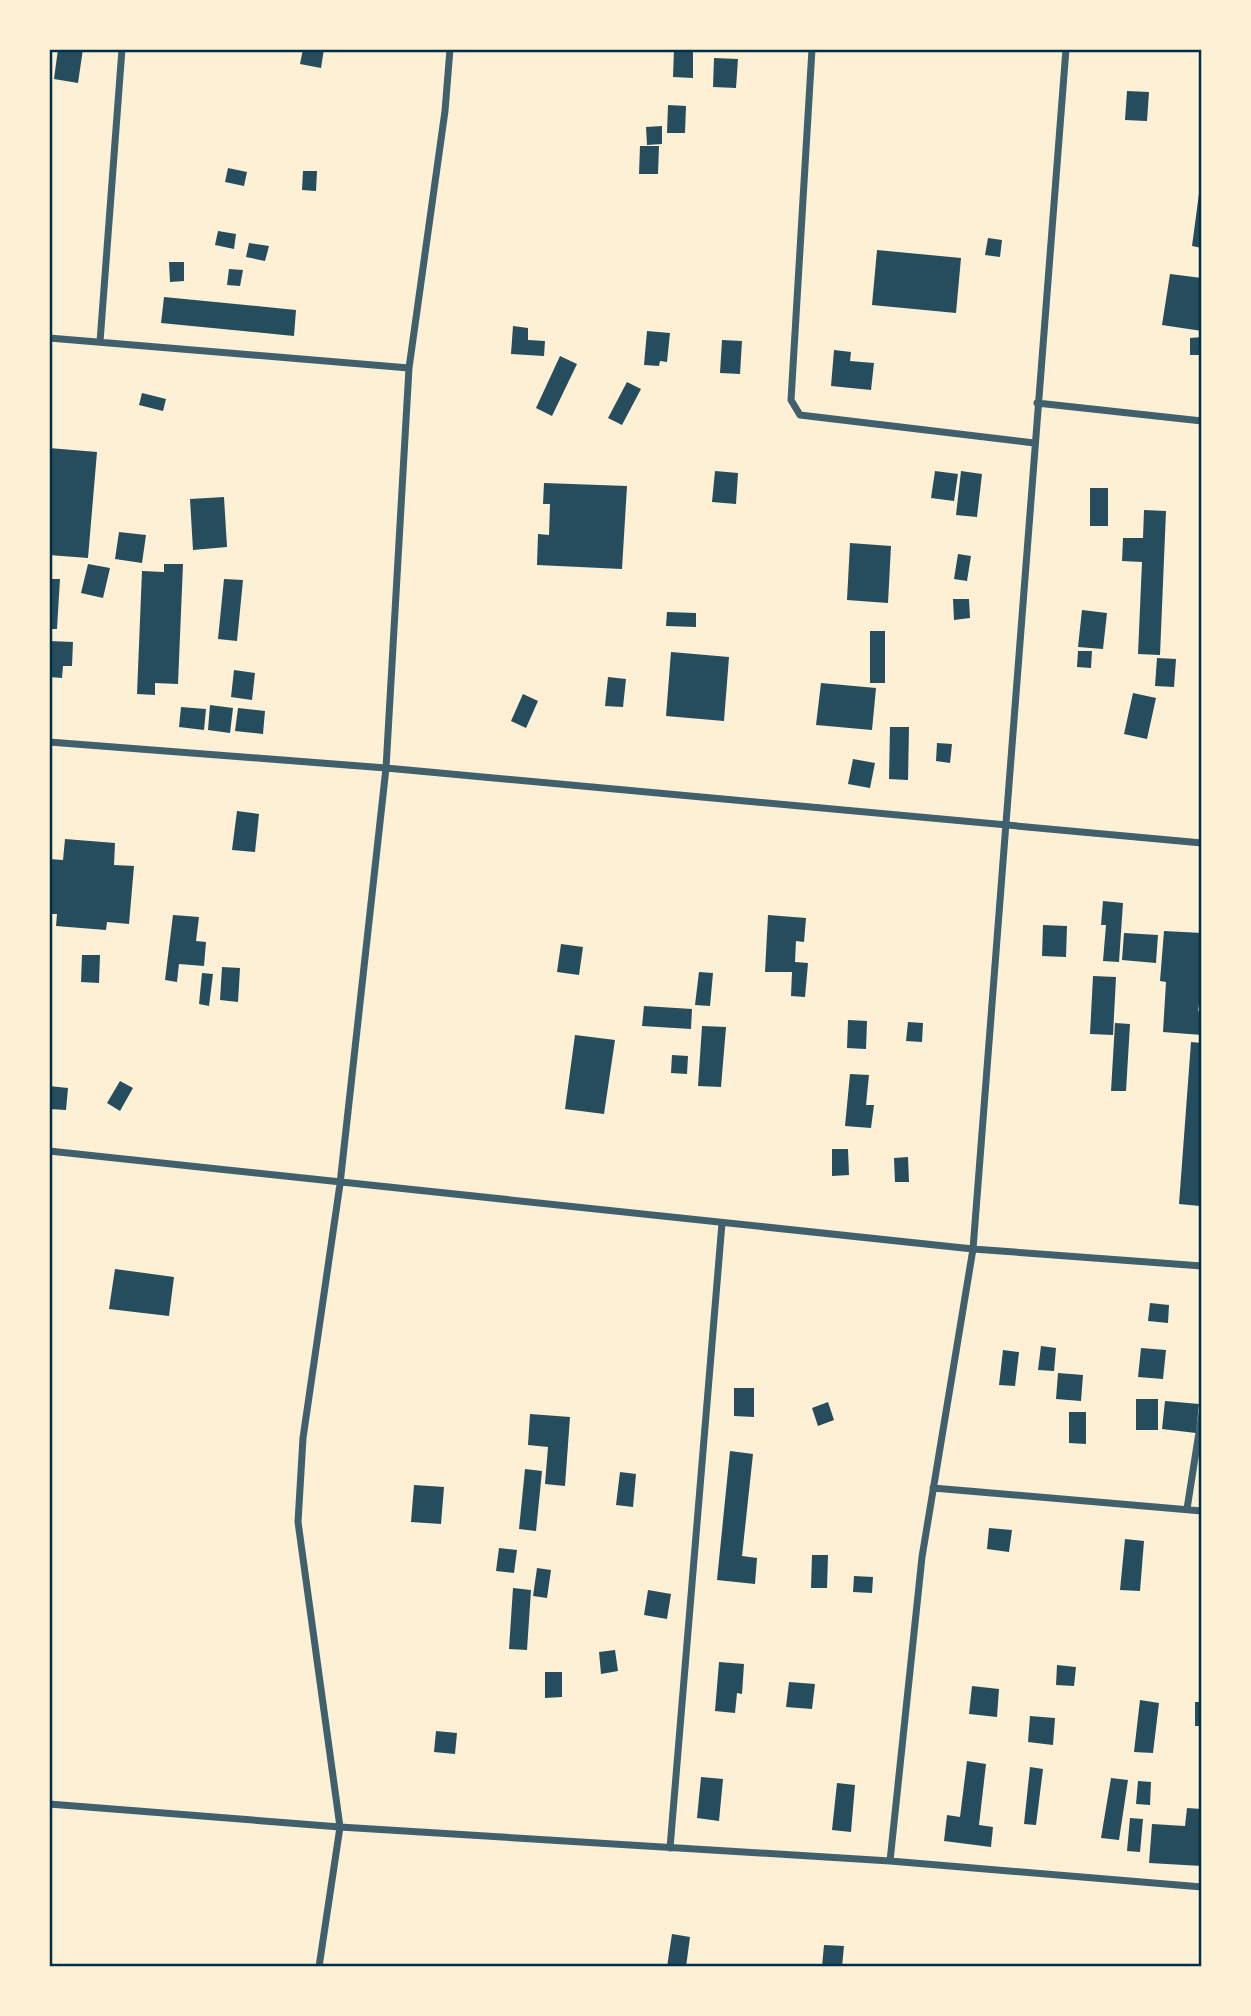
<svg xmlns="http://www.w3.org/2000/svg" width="1251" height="2016" viewBox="0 0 1251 2016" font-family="'Nunito Sans',sans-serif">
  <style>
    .building { fill: #264d5e }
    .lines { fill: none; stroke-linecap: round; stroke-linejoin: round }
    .minor { stroke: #3f606c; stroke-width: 7 }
    .neatline { fill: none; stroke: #003049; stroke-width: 2.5 }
  </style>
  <rect width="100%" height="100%" fill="#fdf0d5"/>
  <path class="building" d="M58 49H83L78 83 54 79Z
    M303 49H324L321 68 300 64Z
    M674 49H693V78L673 77Z
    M714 58 738 59 736 88 713 87Z
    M1127 91 1149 92 1147 121 1125 120Z
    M668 105 686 106 685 133H667Z
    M662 126V144L647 145 646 127Z
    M640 146H659L658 174H639Z
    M228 168 247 172 244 186 225 182Z
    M303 171H317L316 191 302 190Z
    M1200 186 1202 187V248L1192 246Z
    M218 231 236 234 234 249 215 245Z
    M988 238 1002 240 1000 257 985 255Z
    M249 243 269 246 265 261 246 257Z
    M877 250 961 258 956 313 872 305Z
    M169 262H184V281L170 282Z
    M229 269 243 270 240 286 227 285Z
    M1170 274 1202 278V331L1162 325Z
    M164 297 296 310 294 336 161 323Z
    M513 326 528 328V340L545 341 544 356 511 354Z
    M647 331 670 333 667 362 660 361 659 366 644 365Z
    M1202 337V355H1190V338Z
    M722 340 742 341 740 374 720 373Z
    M834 350 851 352 850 361 874 363 871 390 831 386Z
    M560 356 577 364 552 416 536 408Z
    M627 382 641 389 622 425 608 418Z
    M142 393 166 399 163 411 139 405Z
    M49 448 97 452 88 558 49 555Z
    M715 471 738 473 736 504 712 502Z
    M935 471 958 474 954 501 931 498Z
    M961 471 982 474 977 517 956 515Z
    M544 483 627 486 622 569 537 565 538 534 549 535 550 504H543Z
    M1090 488H1108V526H1090Z
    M224 497 227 547 193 550 190 499Z
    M1144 510 1166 511 1160 655 1138 654 1142 562 1122 561 1123 538H1143Z
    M119 532 146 535 142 563 115 559Z
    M850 543 891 546 888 603 847 600Z
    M958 554 971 556 967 581 954 579Z
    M88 564 110 568 103 598 81 593Z
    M164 564H183L178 684 155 683V695L137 694 142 571 164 572Z
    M49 579H60L57 629H49Z
    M224 579 243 580 237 641 218 639Z
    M953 599H969L970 618 954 620Z
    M1082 610 1107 613 1103 649 1078 647Z
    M667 612 696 613V627L666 626Z
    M870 631H885V683H870Z
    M49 641 73 642 72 666H63L62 678 49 677Z
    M1078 651H1092L1091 668 1077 667Z
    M671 652 729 657 724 721 666 716Z
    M1157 658 1176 659 1174 687 1155 686Z
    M234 670 255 673 252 700 231 697Z
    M608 677 626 679 623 707 605 706Z
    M821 683 876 688 872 730 816 725Z
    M1133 693 1156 698 1147 739 1124 734Z
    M523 694 538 701 526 728 511 721Z
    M210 705 233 708 230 733 208 730Z
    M181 707 206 709 204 730 179 727Z
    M238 708 265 711 263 734 235 731Z
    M890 727H909L908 780 889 779Z
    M937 743 952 744 950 763 936 761Z
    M853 759 875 763 870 788 848 784Z
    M237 811 259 814 255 852 232 850Z
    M65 839 115 843 114 865 134 866 129 924 107 922 106 930 56 926 57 914H49V859L63 860Z
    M1103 901 1123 903 1119 962 1103 961 1106 925H1101Z
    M173 915 199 917 196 941 206 942 204 966 179 964 177 982 165 980Z
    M768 915 806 918 804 942 796 941 795 962 808 963 805 997 791 996 792 972H765Z
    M1043 925 1067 926 1066 957 1042 956Z
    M1164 931 1202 933V984L1198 1011H1202V1035L1163 1032 1166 982 1160 981Z
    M1124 933 1158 935 1156 963 1122 960Z
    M561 944 583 947 579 975 557 972Z
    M82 955H100L99 983 81 982Z
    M222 967 240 968 238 1002 220 1000Z
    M699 972 713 973 710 1006 695 1005Z
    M202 973 213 974 209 1006 199 1004Z
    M1093 976 1116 977 1113 1035 1090 1034Z
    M644 1006 692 1009 691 1029 642 1026Z
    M848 1020 867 1021 866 1049 847 1048Z
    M908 1022 923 1023 922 1042 906 1041Z
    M1115 1023 1130 1024 1126 1091H1111Z
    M702 1026 726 1027 721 1087 698 1086Z
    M575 1035 615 1040 604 1114 565 1109Z
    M1191 1042 1202 1043 1200 1206 1179 1204Z
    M672 1055 688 1056 687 1074 671 1073Z
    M850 1074 869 1075 866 1105H874L871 1128 845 1126Z
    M120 1081 133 1088 120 1111 107 1103Z
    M49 1086 68 1088 66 1110 49 1109Z
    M832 1149H848L849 1175 832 1176Z
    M908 1157 909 1182H895L894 1158Z
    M115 1269 174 1277 169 1316 109 1309Z
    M1150 1303 1169 1305 1168 1323 1148 1321Z
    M1041 1346 1056 1348 1054 1371 1038 1370Z
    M1141 1348 1166 1350 1163 1379 1138 1377Z
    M1003 1350 1019 1352 1015 1386 999 1385Z
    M1058 1373 1083 1375 1081 1401 1056 1399Z
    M734 1388H754V1417L734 1416Z
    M1136 1399H1158V1430H1136Z
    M1165 1401 1199 1404 1196 1433 1162 1429Z
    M828 1402 834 1420 818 1426 812 1408Z
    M1069 1412H1086V1444L1069 1443Z
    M530 1414 570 1417 565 1486 545 1484 548 1447 528 1445Z
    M730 1451 753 1454 742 1556 757 1558 755 1584 717 1580Z
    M525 1469 542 1471 536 1531 519 1529Z
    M620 1472 636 1474 633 1507 616 1505Z
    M414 1485 444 1487 441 1524 411 1522Z
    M989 1528 1012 1530 1009 1552 987 1549Z
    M1125 1539 1144 1541 1140 1591 1120 1590Z
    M499 1548 517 1550 514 1573 496 1571Z
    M812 1555H828L827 1588H811Z
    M537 1568 551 1570 547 1598 533 1596Z
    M854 1576 873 1577 872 1593 853 1592Z
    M513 1588 531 1590 527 1650 509 1649Z
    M648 1590 671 1594 667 1619 644 1615Z
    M615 1650 618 1671 601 1674 599 1652Z
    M719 1662 744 1664 742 1694 737 1693 735 1713 715 1711Z
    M1057 1665 1076 1667 1074 1686 1056 1685Z
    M545 1672H562V1697L545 1698Z
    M789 1682 815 1684 812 1709 786 1707Z
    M972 1686 999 1689 997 1717 969 1714Z
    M1140 1700 1159 1703 1153 1753 1134 1752Z
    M1195 1702H1202V1726H1195Z
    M1030 1716 1055 1718 1053 1745 1028 1742Z
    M436 1731 457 1733 455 1754 434 1752Z
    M967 1761 986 1764 979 1825 993 1827 991 1847 944 1841 947 1815 960 1817Z
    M1030 1767 1043 1769 1036 1825 1024 1824Z
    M701 1777 723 1779 719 1821 697 1818Z
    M1111 1778 1128 1780 1119 1840 1101 1838Z
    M1138 1781 1151 1782 1150 1805 1136 1804Z
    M837 1783 855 1785 851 1832 832 1830Z
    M1187 1808 1202 1809V1866L1149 1863 1152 1824 1185 1826Z
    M1130 1818 1143 1819 1140 1852 1127 1851Z
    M672 1934 690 1937 686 1967H667Z
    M824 1945 844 1946 842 1967H822Z"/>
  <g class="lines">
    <path class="minor" d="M812 49 791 400 800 415 1034 443
      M1066 49 973 1249 922 1557 890 1861 1202 1887
      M49 338 409 368
      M100 342 122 49
      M1037 403 1202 421
      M49 742 386 768 1202 843
      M49 1151 973 1249 1202 1266
      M933 1488 1202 1511
      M1187 1509 1202 1413
      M49 1804 340 1827 890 1861
      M670 1848 722 1223
      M319 1967 340 1827 298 1522 303 1438 340 1184 386 768 409 368 445 111 450 49"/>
  </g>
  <rect width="1251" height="2016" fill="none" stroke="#fdf0d5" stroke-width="102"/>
  <rect x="51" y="51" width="1149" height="1914" class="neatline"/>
</svg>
